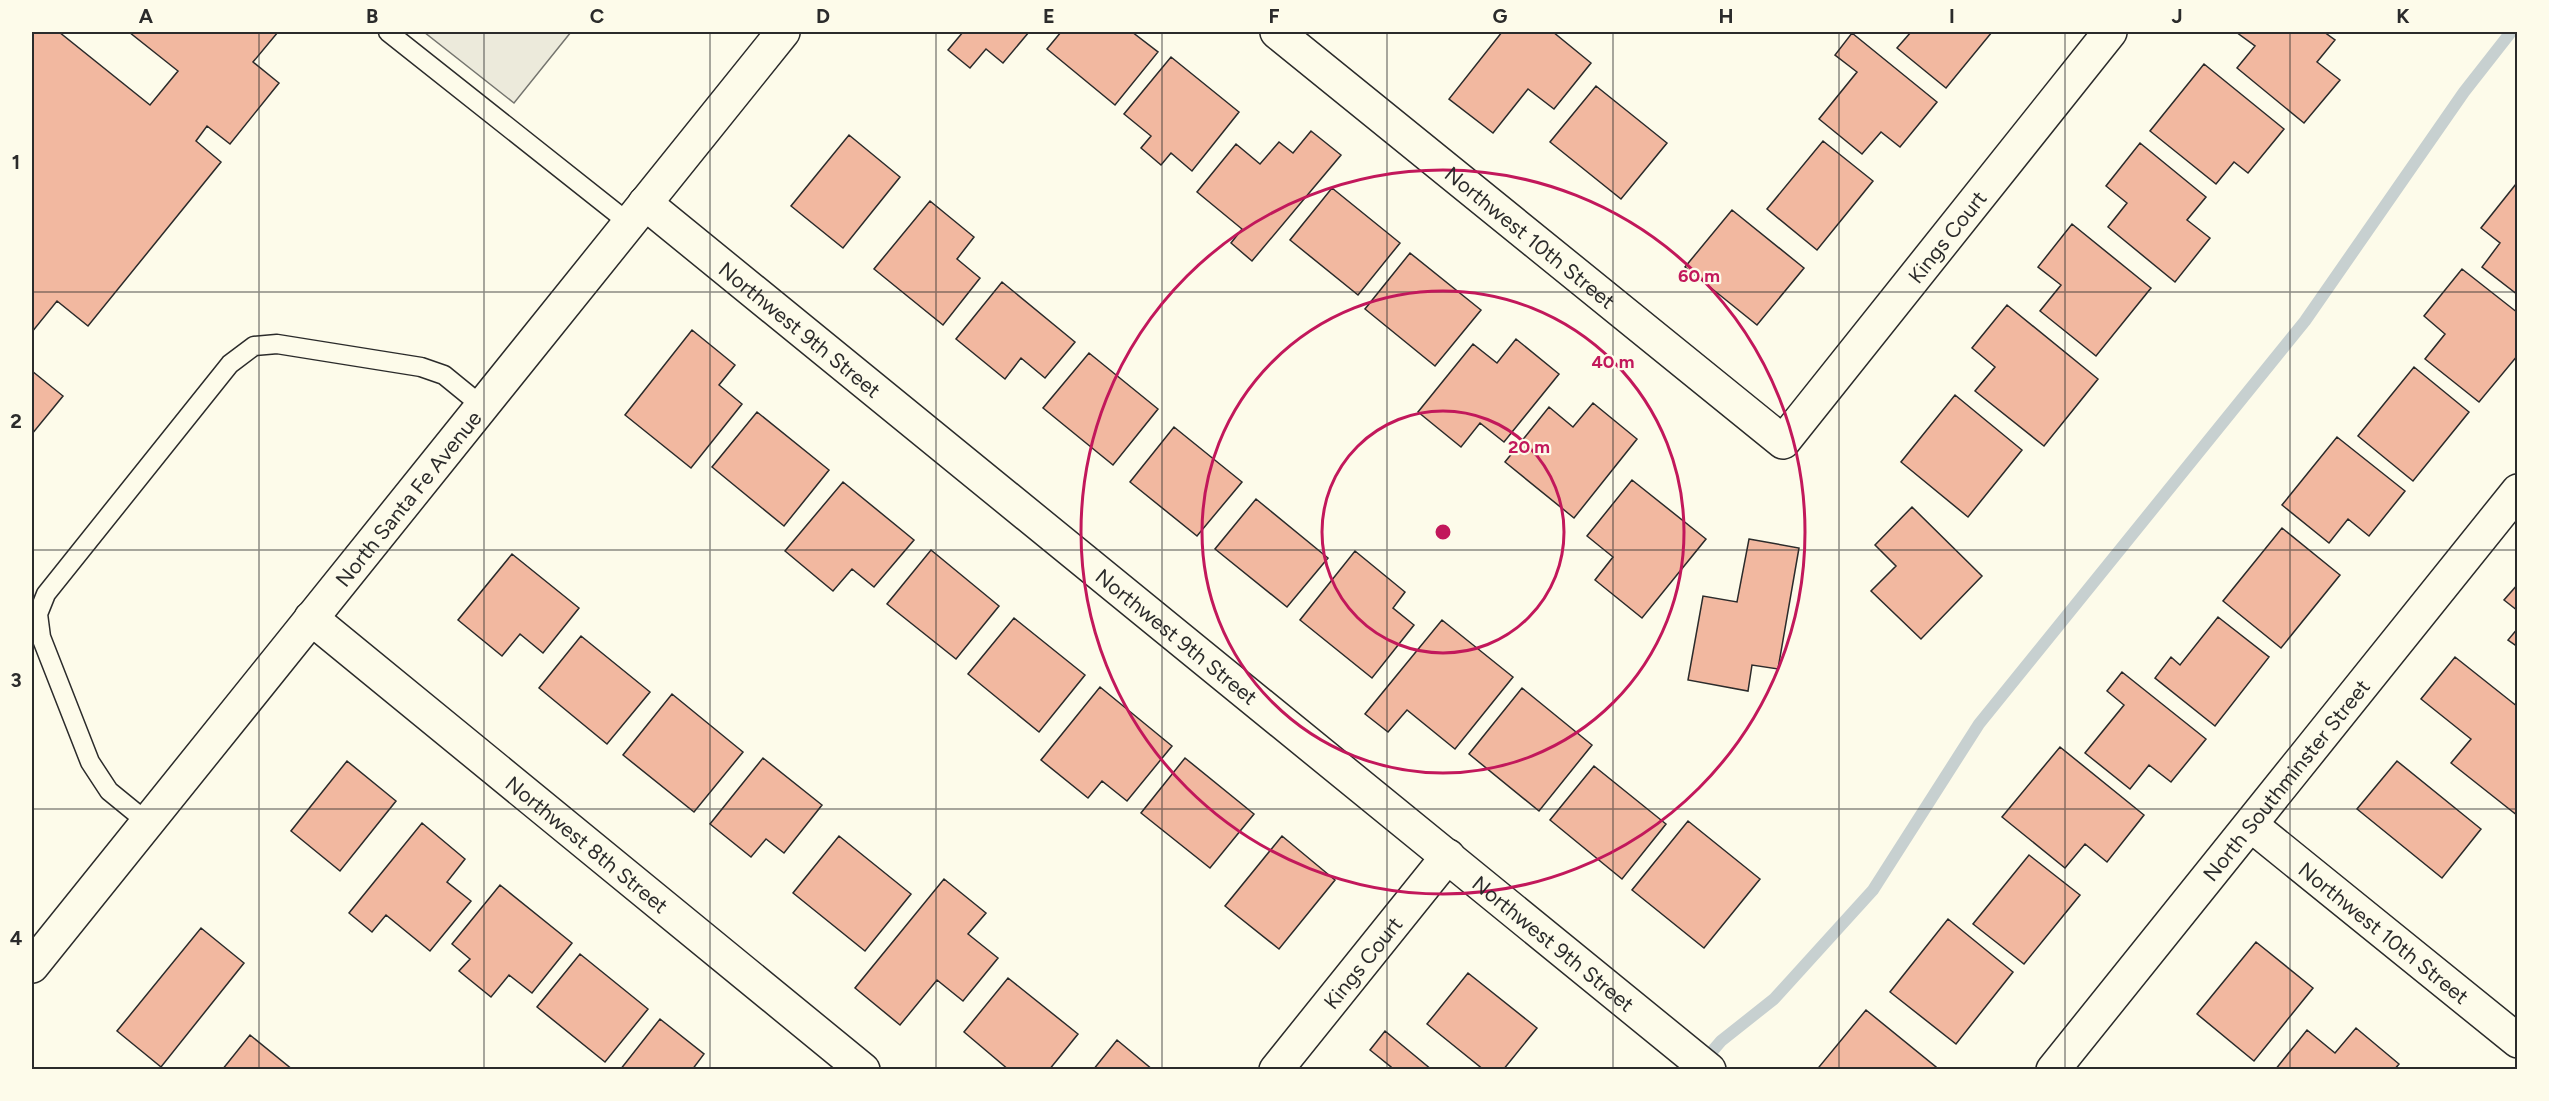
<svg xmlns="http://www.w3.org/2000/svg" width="2549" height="1101" viewBox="0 0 2549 1101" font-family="Figtree,sans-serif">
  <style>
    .parking { fill: #eceadb; stroke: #74746e; stroke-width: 1.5 }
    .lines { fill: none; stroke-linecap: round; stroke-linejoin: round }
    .stream { stroke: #c7d0d0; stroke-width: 12 }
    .building { fill: #f2b8a0; stroke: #2b2b2b; stroke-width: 1.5 }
    .service-casing { stroke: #2b2b2b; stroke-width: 21 }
    .minor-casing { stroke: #2b2b2b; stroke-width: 36 }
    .secondary-casing { stroke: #2b2b2b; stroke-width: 36 }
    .service { stroke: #fdfbea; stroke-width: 18 }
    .minor { stroke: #fdfbea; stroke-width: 33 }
    .secondary { stroke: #fdfbea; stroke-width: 33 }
    .grid { fill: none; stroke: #2b2b2b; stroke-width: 1.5; stroke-opacity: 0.55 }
    .ring { fill: none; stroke: #c2185b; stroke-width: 3 }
    .labels { text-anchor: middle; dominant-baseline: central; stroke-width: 4.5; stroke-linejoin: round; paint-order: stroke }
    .street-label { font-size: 21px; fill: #2b2b2b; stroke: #fdfbea }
    .centre { fill: #c2185b; stroke: #fdfbea; stroke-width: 3 }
    .ring-label { font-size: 18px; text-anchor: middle; font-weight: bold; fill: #c2185b; stroke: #fdfbea; stroke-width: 4.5; stroke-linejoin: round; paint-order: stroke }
    .neatline { fill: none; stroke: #2b2b2b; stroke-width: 2 }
    .grid-label { font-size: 20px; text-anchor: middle; font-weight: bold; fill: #2b2b2b }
  </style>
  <rect width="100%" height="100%" fill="#fdfbea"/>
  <path class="parking" d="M424 32H571L514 103Z"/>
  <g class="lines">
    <path class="stream" d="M1703 1062 1721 1041 1774 999 1873 890 1979 724 2305 321 2464 92 2511 32"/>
  </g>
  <path class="building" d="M32 32H59L150 105 178 71 129 32H278L253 62 279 83 230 144 207 126 196 141 221 162 88 326 57 301 32 332Z
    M963 32H1029L1003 63 986 49 970 68 948 50Z
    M1061 32H1132L1158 52 1115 105 1047 49Z
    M1502 32H1553L1591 63 1554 109 1528 89 1493 133 1449 99Z
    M1911 32H1992L1946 88 1897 48Z
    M2236 32H2324L2335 40 2317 62 2340 80 2304 123 2237 68 2255 46Z
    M1852 33 1937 102 1900 147 1881 132 1862 154 1819 119 1857 72 1835 55Z
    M1171 57 1239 112 1192 171 1171 153 1161 165 1141 148 1151 136 1124 114Z
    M2204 64 2284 129 2248 173 2234 162 2216 184 2150 131Z
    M1596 86 1667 143 1621 199 1550 142Z
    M1311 131 1341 155 1252 261 1231 243 1242 229 1197 192 1236 144 1260 164 1279 142 1293 153Z
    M849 135 900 177 843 248 791 206Z
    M1823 141 1873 181 1817 250 1767 209Z
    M2140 143 2206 197 2187 220 2210 238 2175 282 2108 227 2127 203 2106 186Z
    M2516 184 2518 185V295L2482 267 2500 243 2481 228Z
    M1332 188 1400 243 1358 295 1290 240Z
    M930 201 974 237 957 259 980 278 943 325 874 269Z
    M1732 210 1804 268 1757 325 1685 267Z
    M2072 224 2151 288 2096 356 2040 311 2061 285 2038 267Z
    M1410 253 1481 310 1435 366 1365 309Z
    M2462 269 2518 313V355L2479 402 2425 359 2445 334 2424 316Z
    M1002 282 1075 342 1045 378 1021 358 1005 379 956 339Z
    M2007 305 2098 379 2044 446 1975 391 1995 367 1972 348Z
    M692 330 735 365 719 385 742 404 691 468 625 415Z
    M1516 339 1559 374 1504 442 1480 423 1461 447 1418 412 1473 344 1497 363Z
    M1089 353 1158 409 1113 465 1043 408Z
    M2414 367 2469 412 2413 481 2358 436Z
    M32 371 63 396 32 434Z
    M1955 395 2022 450 1968 517 1901 462Z
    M1593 403 1637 439 1574 518 1505 462 1549 407 1573 427Z
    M757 412 829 470 784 526 712 467Z
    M1174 427 1242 482 1197 536 1130 482Z
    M2337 437 2405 491 2369 536 2348 519 2329 543 2282 505Z
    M1632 480 1706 539 1642 618 1595 580 1613 557 1587 536Z
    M843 482 914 540 874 587 852 569 833 591 785 551Z
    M1256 499 1328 558 1287 607 1215 549Z
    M1912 507 1982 576 1921 639 1871 591 1896 566 1875 545Z
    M2282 528 2340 575 2281 648 2223 601Z
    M1749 539 1799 548 1778 669 1752 665 1748 691 1688 680 1703 596 1737 602Z
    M931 550 999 606 956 659 887 604Z
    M1355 551 1405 592 1393 608 1414 625 1372 678 1300 620Z
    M512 554 579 608 543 653 520 634 502 656 458 620Z
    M2518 584V611L2504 600Z
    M2218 617 2269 657 2215 726 2155 678 2171 657 2180 665Z
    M1014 618 1085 675 1039 732 968 674Z
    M1442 620 1513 677 1455 749 1407 710 1388 732 1365 714Z
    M2518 628V647L2508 640Z
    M581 636 650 692 607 744 539 688Z
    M2455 657 2518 707V816L2451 763 2471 739 2421 699Z
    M2122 672 2206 739 2171 782 2149 765 2130 789 2085 753 2124 705 2107 691Z
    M1100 687 1172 746 1127 801 1102 781 1088 798 1041 760Z
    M1522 688 1592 745 1539 811 1469 754Z
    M672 694 743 752 694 812 623 755Z
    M2060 747 2144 815 2107 862 2085 844 2065 868 2002 817Z
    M763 758 822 805 784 853 766 839 751 857 710 824Z
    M1185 758 1254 814 1210 868 1141 813Z
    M347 761 396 801 340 871 291 831Z
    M2397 761 2481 829 2442 878 2357 809Z
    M1594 766 1666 824 1622 879 1550 820Z
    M1688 821 1760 879 1704 948 1632 890Z
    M422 823 465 859 447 882 471 901 430 951 386 915 372 932 349 913Z
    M839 836 911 894 865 951 793 893Z
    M1282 836 1335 880 1279 949 1225 906Z
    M2029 855 2080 895 2024 964 1973 924Z
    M944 879 986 913 968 934 998 958 963 1001 937 980 900 1025 855 988Z
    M500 885 572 943 532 993 509 975 491 997 459 971 470 959 452 944Z
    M1948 919 2013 972 1956 1044 1890 992Z
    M201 928 244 963 161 1067 117 1031Z
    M2256 942 2313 988 2254 1061 2197 1014Z
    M580 954 648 1009 605 1062 537 1007Z
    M1468 973 1537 1028 1503 1070H1484L1427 1024Z
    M1008 978 1078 1034 1049 1070H1009L964 1032Z
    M1866 1010 1936 1067 1934 1070H1823L1819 1067Z
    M660 1019 704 1054 692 1070H620Z
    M2356 1028 2399 1064 2394 1070H2275L2307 1030 2335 1053Z
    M1385 1031 1432 1070H1389L1391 1067 1370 1050Z
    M250 1035 293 1070H222Z
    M1117 1040 1153 1070H1093Z"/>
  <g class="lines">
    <g class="service-casing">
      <path id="service" d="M388 32 629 223
        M147 822 109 791 90 762 41 637 38 614 46 594 230 364 254 346 277 344 421 367 444 375 482 406"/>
    </g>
    <g class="minor-casing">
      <g id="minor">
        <path id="s1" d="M1277 32 1783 442 2110 32"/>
        <path id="s2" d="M645 203 1709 1070"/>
        <path id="s3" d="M311 618 863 1070"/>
        <path id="s4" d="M2251 825 2518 1041"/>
        <path id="s5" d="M1276 1070 1448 856"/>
        <path id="s6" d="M2053 1070 2518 491"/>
      </g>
    </g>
    <g class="secondary-casing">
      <g id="secondary">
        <path id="s7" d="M32 966 783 32"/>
      </g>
    </g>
    <use href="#service" class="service"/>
    <use href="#minor" class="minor"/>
    <use href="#secondary" class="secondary"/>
  </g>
  <path class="grid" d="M259 32V1070M484 32V1070M710 32V1070M936 32V1070M1162 32V1070M1387 32V1070M1613 32V1070M1839 32V1070M2065 32V1070M2290 32V1070M32 292H2518M32 550H2518M32 809H2518"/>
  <g class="ring">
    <circle cx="1443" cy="532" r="121"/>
    <circle cx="1443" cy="532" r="241"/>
    <circle cx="1443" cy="532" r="362"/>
  </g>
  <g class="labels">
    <g class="street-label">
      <text stroke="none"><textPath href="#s1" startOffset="914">Kings Court</textPath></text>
      <text stroke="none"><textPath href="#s1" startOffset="326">Northwest 10th Street</textPath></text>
      <text stroke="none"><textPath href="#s2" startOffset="200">Northwest 9th Street</textPath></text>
      <text stroke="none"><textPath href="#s7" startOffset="600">North Santa Fe Avenue</textPath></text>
      <text stroke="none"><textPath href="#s2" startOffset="686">Northwest 9th Street</textPath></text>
      <text stroke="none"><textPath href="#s6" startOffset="372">North Southminster Street</textPath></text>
      <text stroke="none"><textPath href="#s3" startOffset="357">Northwest 8th Street</textPath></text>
      <text stroke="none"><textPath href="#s4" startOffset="171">Northwest 10th Street</textPath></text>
      <text stroke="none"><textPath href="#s2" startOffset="1172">Northwest 9th Street</textPath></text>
      <text stroke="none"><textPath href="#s5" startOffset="138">Kings Court</textPath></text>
    </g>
  </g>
  <circle cx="1443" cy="532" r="9" class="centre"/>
  <g class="ring-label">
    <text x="1699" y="282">60 m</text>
    <text x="1613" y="368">40 m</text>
    <text x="1529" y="453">20 m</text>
  </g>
  <rect width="2549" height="1101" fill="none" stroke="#fdfbea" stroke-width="66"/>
  <rect x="33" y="33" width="2483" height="1035" class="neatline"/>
  <g class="grid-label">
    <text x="146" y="23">A</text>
    <text x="372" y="23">B</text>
    <text x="597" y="23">C</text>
    <text x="823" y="23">D</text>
    <text x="1049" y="23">E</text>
    <text x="1274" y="23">F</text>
    <text x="1500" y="23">G</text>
    <text x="1726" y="23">H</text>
    <text x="1952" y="23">I</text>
    <text x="2177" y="23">J</text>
    <text x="2403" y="23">K</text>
    <text x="16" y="169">1</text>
    <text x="16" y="428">2</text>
    <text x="16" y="687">3</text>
    <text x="16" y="945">4</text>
  </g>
</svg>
